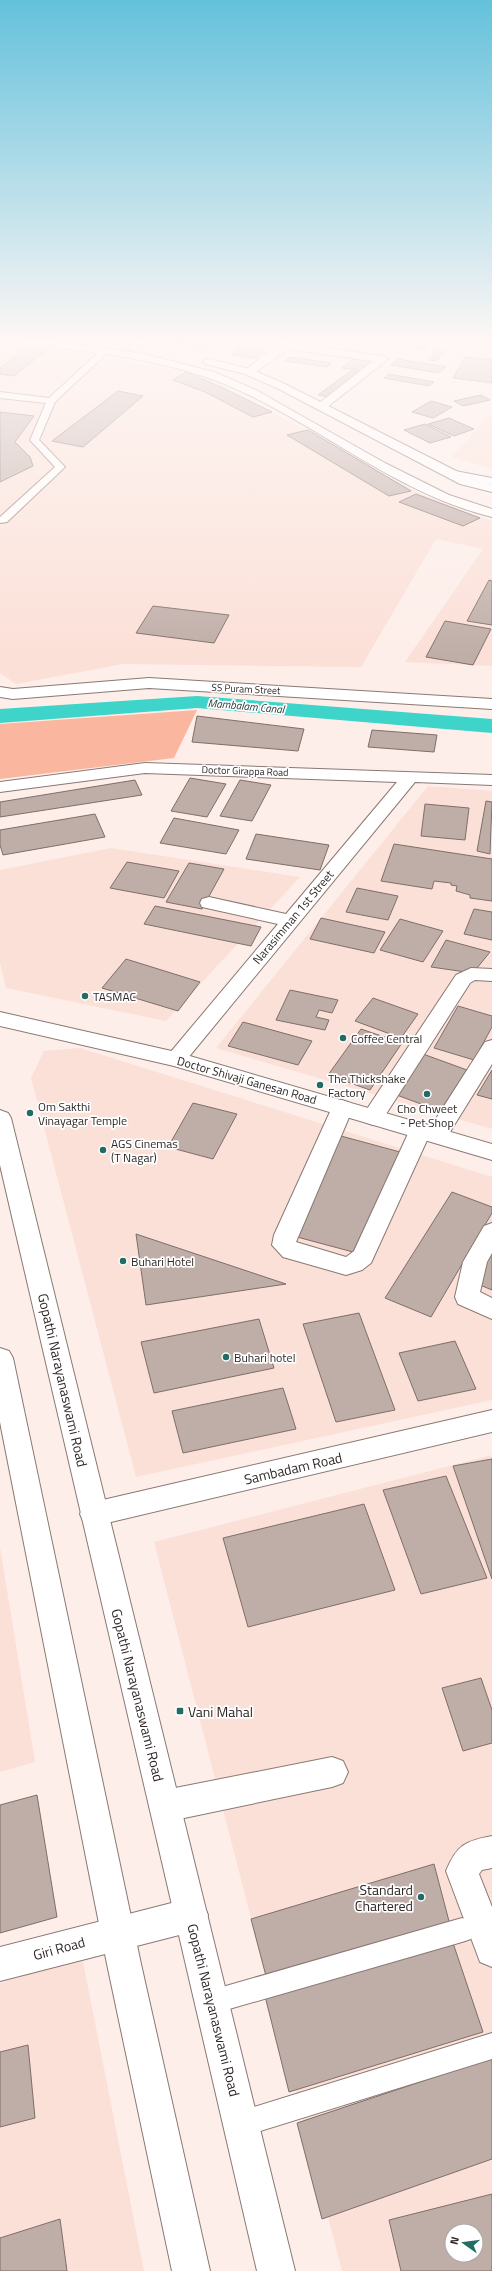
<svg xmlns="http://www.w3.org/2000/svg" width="492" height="2271" viewBox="0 0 492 2271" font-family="'Titillium Web',sans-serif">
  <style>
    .built { fill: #fbe0d7; fill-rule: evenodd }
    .green { fill: #fab69f }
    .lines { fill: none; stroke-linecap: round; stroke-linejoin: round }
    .canal { fill: #3fd4c9; fill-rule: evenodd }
    .building { fill: #bfada7; stroke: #7f6e69; fill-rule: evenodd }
    .lane-casing { stroke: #897973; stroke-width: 2 }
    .street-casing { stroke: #897973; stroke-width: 2 }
    .secondary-casing { stroke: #897973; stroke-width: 2 }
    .primary-casing { stroke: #897973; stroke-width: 2 }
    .lane { fill: #fff; fill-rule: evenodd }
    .street { fill: #fff; fill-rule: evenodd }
    .secondary { fill: #fff; fill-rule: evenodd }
    .primary { fill: #fff; fill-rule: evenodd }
    .poi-dot { fill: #226c66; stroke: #fff; stroke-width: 1.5 }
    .labels { text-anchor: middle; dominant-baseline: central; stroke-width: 3.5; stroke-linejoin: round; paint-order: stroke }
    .far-street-label { font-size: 10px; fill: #2e2725; stroke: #fff }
    .far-water-label { font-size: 11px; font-style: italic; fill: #223a38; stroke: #fff }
    .street-label { font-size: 12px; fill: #2e2725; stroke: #fff }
    .poi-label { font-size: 12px; fill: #2e2725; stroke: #fff; text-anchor: start }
    .near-street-label { font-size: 14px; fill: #2e2725; stroke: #fff }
    .near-poi-label { font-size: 14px; fill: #2e2725; stroke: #fff; text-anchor: start }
  </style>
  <rect width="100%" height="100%" fill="#fdeee9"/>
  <path class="built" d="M16 344 200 372 419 493 492 521V666L405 662 483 549 436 539 361 667 123 664 16 684 0 673V348Z
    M492 412V469L452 457Z
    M428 786 492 791V1129L216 1048Z
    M111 848 300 877 166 1021 6 988 0 963V870Z
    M80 1048 492 1177V1400L136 1477 31 1078 44 1051Z
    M492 1455V2271H342L154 1542ZM452 2231H476V2255H452Z
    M0 1547 35 1762 0 1772Z
    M82 1957 144 2271H0V1983Z"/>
  <path class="green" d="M197 710 174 758 0 779V724Z"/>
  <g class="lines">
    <path class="canal" d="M197 696 492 719V733L197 708 0 723V709Z"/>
  </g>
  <path class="building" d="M151 338H173L169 343 149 340Z
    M177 338H197L191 345 173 343Z
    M201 338H215L206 348 193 347Z
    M220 338H246L251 339 246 344 217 341Z
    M420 339 432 341 424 349 414 348Z
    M240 346 264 350 256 358 232 355Z
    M26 348 46 351 14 376 0 374V368Z
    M436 351 445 352 437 361 428 360Z
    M357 356 376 359 362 371 342 368Z
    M290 357 331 363 327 367 285 361Z
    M465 357 492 360V383L453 378Z
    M398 359 446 367 439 373 391 365Z
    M351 371 361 373 329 397 318 395Z
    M186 372 221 387 272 412 253 417 205 392 173 380Z
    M389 374 434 382 429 386 384 378Z
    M118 391 143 396 83 447 52 441Z
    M481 395 490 400 463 406 454 401Z
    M431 401 452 407 433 418 412 412Z
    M0 412 34 416 15 442 30 457 33 466 0 482Z
    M449 418 474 429 454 436 428 424Z
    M425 424 451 437 430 443 404 430Z
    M308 430 411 491 389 496 287 435Z
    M416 494 480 518 463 526 399 502Z
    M489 580 492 581V625L467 621Z
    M153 606 229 615 214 643 136 633Z
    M445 621 491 629 473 665 426 657Z
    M197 716 304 729 298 751 192 742Z
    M372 730 437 735 434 752 368 747Z
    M190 778 226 784 207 817 171 811Z
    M135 780 142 795 0 817V802Z
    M240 780 271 785 252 821 220 816Z
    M486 801 492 802 490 854 477 851Z
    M425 804 469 808 465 840 421 836Z
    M95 814 105 837 3 855 0 845V830Z
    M174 818 239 830 226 854 160 843Z
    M256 834 329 845 320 870 246 859Z
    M394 844 492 859V901L470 898V895L456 891 457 886 451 885V883L434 881 432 889 381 881Z
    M127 862 179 871 164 898 110 888Z
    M189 863 224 869 202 909 166 902Z
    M357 888 398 896 388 920 346 912Z
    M155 906 261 927 251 946 144 924Z
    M474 909 492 912V940L464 934Z
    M321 918 385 932 374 953 310 939Z
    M400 919 443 931 423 962 380 950Z
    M446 940 490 952 473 973 431 967Z
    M126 959 200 982 178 1011 102 988Z
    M290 990 338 1000 332 1013 319 1010 316 1017 329 1020 325 1030 276 1020Z
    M373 998 418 1014 401 1038 355 1021Z
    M458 1006 492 1016V1027L474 1060 434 1048Z
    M243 1022 312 1041 298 1065 228 1046Z
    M361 1029 402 1043 370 1090 328 1075Z
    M423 1054 467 1070 440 1111 394 1094Z
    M492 1070V1099L477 1095Z
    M193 1103 237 1114 213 1159 168 1147Z
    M341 1136 400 1152 353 1252 297 1237Z
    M452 1192 492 1207V1213L431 1317 385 1298Z
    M136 1234 286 1284 146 1305Z
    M492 1253V1290L475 1283Z
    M359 1313 395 1410 336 1422 303 1324Z
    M259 1319 274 1368 154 1393 141 1342Z
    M455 1341 476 1389 418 1401 399 1353Z
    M283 1388 296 1429 183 1453 172 1411Z
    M492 1459V1579L453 1466Z
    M446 1476 487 1578 421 1594 383 1490Z
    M364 1504 395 1590 248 1627 223 1538Z
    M481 1678 492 1710V1743L463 1751 442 1688Z
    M37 1795 57 1917 0 1933V1805Z
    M434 1864 450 1925 266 1976 251 1919Z
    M452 1940 483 2032 289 2092 265 1996Z
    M28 2045 35 2118 0 2127V2052Z
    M492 2058V2159L322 2219 297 2123Z
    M492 2194V2271H401L389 2220ZM452 2231H476V2255H452Z
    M60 2219 67 2271H0V2238Z"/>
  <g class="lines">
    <g class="lane-casing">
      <path id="lane" d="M101 350 108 352 55 402 39 440 65 467 7 522 0 523V517L55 467 30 440 46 403 0 398V392L49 398Z
        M450 470 492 478V484L447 475 445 473Z
        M462 1918 471 1921 474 1930 471 1939 462 1942 212 2014 203 2011 200 2002 203 1993 212 1990Z
        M492 2033V2059L241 2137 232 2133 228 2124 232 2115 241 2111Z"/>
    </g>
    <g class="street-casing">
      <path id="street" d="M139 338H150L139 350H131L130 348Z
        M285 338H296L293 343 382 356 388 359 326 408 322 410 316 406 318 404 373 361 288 349 253 374H245L243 372 245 370Z
        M450 338H474C469 343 455 343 450 338Z
        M149 678 492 699V709L149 688 13 699 0 697V687L13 689Z
        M145 763 492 775V785L415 782 183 1064 176 1066 169 1064 166 1059 169 1054 278 924 202 907 200 903 202 899 209 897 286 914 397 782 145 773 0 792V782Z
        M471 968 492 969V981L475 980 470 983 381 1122 373 1125 365 1122 362 1117 365 1112 456 975Z
        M492 1040V1064L445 1140 437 1143 429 1140 428 1138 371 1263 362 1270 346 1275 283 1257 272 1245 274 1235 334 1103 342 1100 350 1103 353 1108 296 1242 346 1257 354 1251 412 1125 420 1122 428 1125 430 1128 485 1042Z
        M492 1223V1253L487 1262 480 1292 492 1298V1319L458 1304 455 1297 463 1262 484 1226Z
        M492 1410V1432L94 1526 84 1523 80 1514 84 1505 94 1502Z
        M332 1757 343 1761 348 1772 343 1783 332 1787 165 1822 154 1817 149 1806 154 1795 165 1790Z
        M492 1836V1868L482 1870 479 1874 492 1907V1967L480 1962 446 1871C457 1845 465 1841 492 1836Z
        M191 1898 203 1903 208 1915 203 1927 191 1932 0 1981V1947Z"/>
    </g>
    <g class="secondary-casing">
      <path id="secondary" d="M0 1012 176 1052 492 1144V1160L174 1066 0 1026Z
        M0 1110 8 1113 11 1118 295 2271H257L0 1165Z
        M0 1348 9 1351 13 1358 141 1964 210 2271H172L107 1964 0 1422Z"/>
    </g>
    <g class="primary-casing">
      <path id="primary" d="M0 338H31L144 354 214 372 256 390 385 463 449 495 492 509V517C402 495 330 434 247 394 172 357 86 352 4 341Z
        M209 359 253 370 285 384 470 478 492 484V492L460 484 277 388 245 374 205 364 203 362 205 360Z"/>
    </g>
    <use href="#lane" class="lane"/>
    <use href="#street" class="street"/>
    <use href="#secondary" class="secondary"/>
    <use href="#primary" class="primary"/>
  </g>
  <linearGradient id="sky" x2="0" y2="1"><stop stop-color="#64c1dc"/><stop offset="0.52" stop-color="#fef7f5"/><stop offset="1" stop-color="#fef7f5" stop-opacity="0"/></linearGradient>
  <rect width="492" height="656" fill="url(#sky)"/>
  <g class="poi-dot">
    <circle cx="85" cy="996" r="4"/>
    <circle cx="343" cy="1038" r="4"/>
    <circle cx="320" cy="1085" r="4"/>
    <circle cx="427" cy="1094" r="4"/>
    <circle cx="30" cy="1113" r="4"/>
    <circle cx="103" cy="1150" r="4"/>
    <circle cx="123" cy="1261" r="4"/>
    <circle cx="226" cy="1357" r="4"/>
    <rect x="176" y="1707" width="8" height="8" rx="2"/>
    <circle cx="421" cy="1897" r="4"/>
  </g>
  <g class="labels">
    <g class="far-street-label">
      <text transform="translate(246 689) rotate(3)">SS Puram Street</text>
      <text transform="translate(245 771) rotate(2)">Doctor Girappa Road</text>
    </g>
    <g class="far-water-label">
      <text transform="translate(246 706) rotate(5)">Mambalam Canal</text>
    </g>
    <g class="street-label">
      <text transform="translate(293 917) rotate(-50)">Narasimman 1st Street</text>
      <text transform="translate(247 1080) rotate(16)">Doctor Shivaji Ganesan Road</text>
    </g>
    <g class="poi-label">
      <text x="93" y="996">TASMAC</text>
      <text x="351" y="1038">Coffee Central</text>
      <text x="328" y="1078">The Thickshake<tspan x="328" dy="14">Factory</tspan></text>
      <text x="38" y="1106">Om Sakthi<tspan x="38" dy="14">Vinayagar Temple</tspan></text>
      <text x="427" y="1108" text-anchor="middle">Cho Chweet<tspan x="427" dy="14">- Pet Shop</tspan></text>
      <text x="111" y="1143">AGS Cinemas<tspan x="111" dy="14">(T Nagar)</tspan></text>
      <text x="131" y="1261">Buhari Hotel</text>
      <text x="234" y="1357">Buhari hotel</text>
    </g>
    <g class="near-street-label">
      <text transform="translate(63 1380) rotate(77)">Gopathi Narayanaswami Road</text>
      <text transform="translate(293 1468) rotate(-13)">Sambadam Road</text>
      <text transform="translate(138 1695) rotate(76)">Gopathi Narayanaswami Road</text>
      <text transform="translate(59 1948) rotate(-15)">Giri Road</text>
      <text transform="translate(214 2010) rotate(76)">Gopathi Narayanaswami Road</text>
    </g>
    <g class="near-poi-label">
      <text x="188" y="1711">Vani Mahal</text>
      <text x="413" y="1889" text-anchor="end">Standard<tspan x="413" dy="16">Chartered</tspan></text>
    </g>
  </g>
  <g transform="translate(464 2243) rotate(284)"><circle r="19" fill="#ffffff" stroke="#aba9a8"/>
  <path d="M0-3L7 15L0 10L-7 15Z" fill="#226c66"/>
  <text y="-6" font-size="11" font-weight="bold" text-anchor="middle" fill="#2e2725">N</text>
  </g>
</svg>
